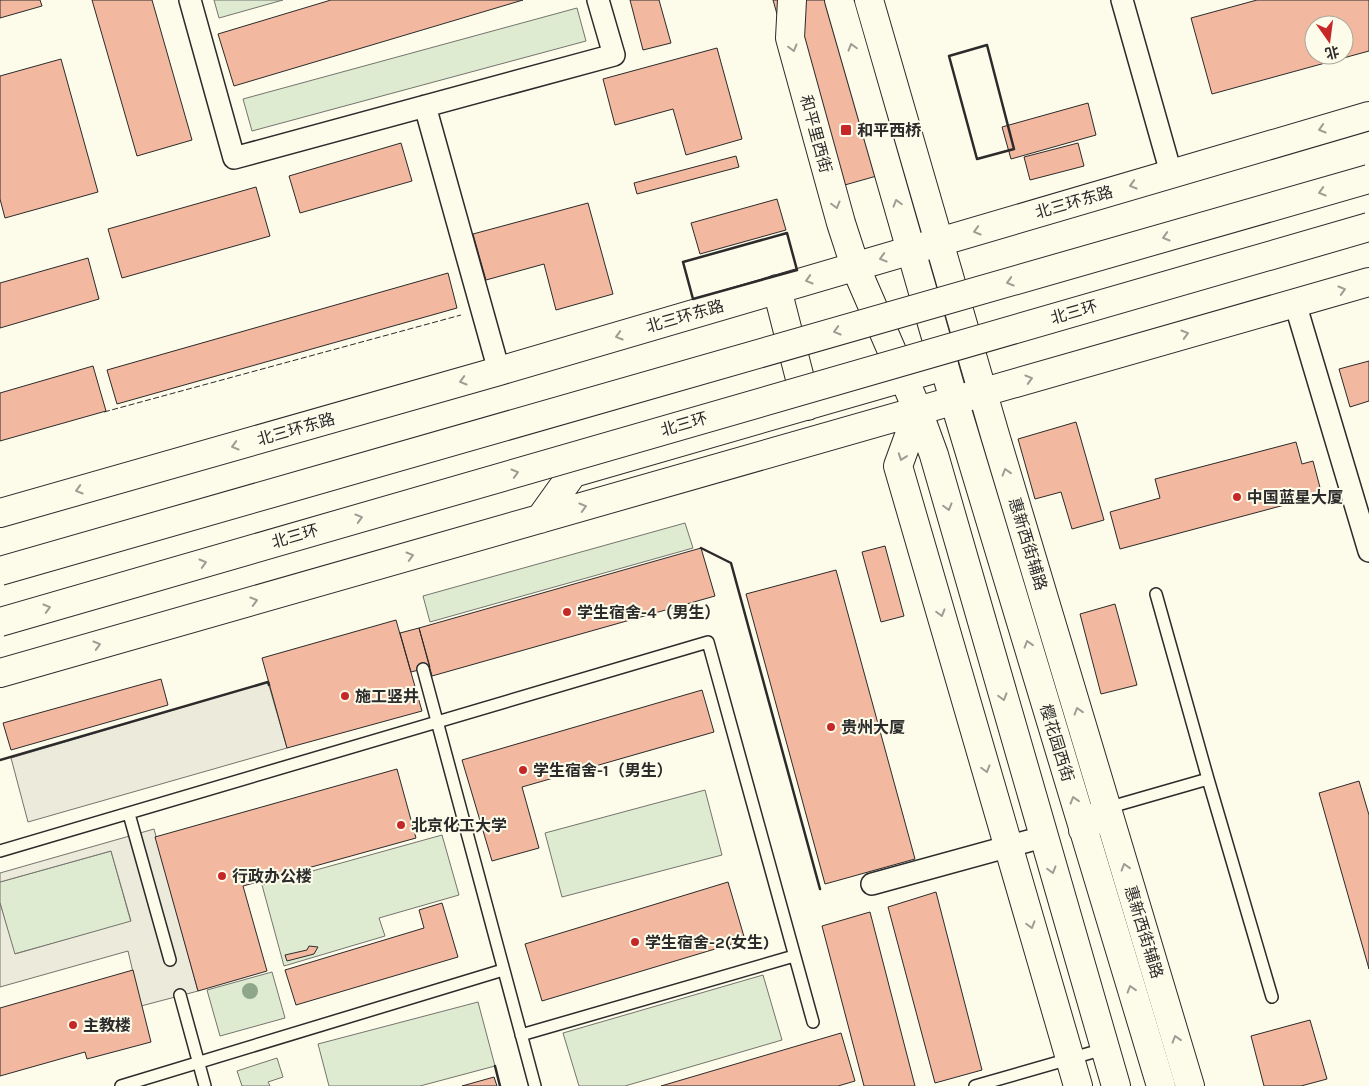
<svg xmlns="http://www.w3.org/2000/svg" width="1369" height="1086" viewBox="0 0 1369 1086" font-family="Karla,'Noto Sans SC',sans-serif">
  <style>
    .green { fill: #deebd1; stroke: #74746e }
    .parking { fill: #eceadb; stroke: #74746e }
    .building { fill: #f2b8a0; stroke: #2b2b2b; fill-rule: evenodd }
    .lines { fill: none; stroke-linecap: round; stroke-linejoin: round }
    .lane-casing { stroke: #2b2b2b; stroke-width: 14 }
    .street-casing { stroke: #2b2b2b; stroke-width: 24 }
    .secondary-casing { stroke: #2b2b2b; stroke-width: 30 }
    .primary-casing { stroke: #2b2b2b; stroke-width: 30 }
    .lane { stroke: #fdfbea; stroke-width: 11 }
    .street { stroke: #fdfbea; stroke-width: 21 }
    .secondary { stroke: #fdfbea; stroke-width: 28 }
    .primary { stroke: #fdfbea; stroke-width: 28 }
    .highway-bridge-casing { stroke: #2b2b2b; stroke-width: 30; stroke-linecap: butt }
    .highway-bridge { stroke: #fdfbea; stroke-width: 28 }
    .fence { stroke: #2b2b2b; stroke-width: 1; stroke-dasharray: 6 2.5; stroke-linecap: butt }
    .wall { stroke: #2b2b2b; stroke-width: 2.5 }
    .tree { fill: #8ea78a }
    .oneway { stroke: #9e9d94 }
    .poi-dot { fill: #c62828; stroke: #fdfbea; stroke-width: 2 }
    .labels { text-anchor: middle; dominant-baseline: central; stroke-width: 4; stroke-linejoin: round; paint-order: stroke }
    .poi-label { font-size: 16px; font-weight: bold; fill: #2b2b2b; stroke: #fdfbea; text-anchor: start }
    .street-label { font-size: 16px; fill: #2b2b2b; stroke: #fdfbea }
  </style>
  <rect width="100%" height="100%" fill="#fdfbea"/>
  <path class="green" d="M214 0H283L219 18Z
    M577 8 586 41 252 131 243 99Z
    M685 523 693 548 430 622 423 596Z
    M705 790 722 855 562 897 545 833Z
    M442 835 459 895 379 918 385 936 284 966 262 885Z
    M111 851 131 922 14 954 0 903V882Z
    M272 972 285 1018 220 1036 207 990Z
    M763 975 782 1040 625 1086H579L563 1033Z
    M478 1002 495 1066 420 1086H329L318 1044Z
    M277 1058 283 1077 268 1082 270 1086H242L237 1071Z"/>
  <path class="parking" d="M268 682 287 748 28 822 11 758Z
    M154 829 198 991 141 1006 128 951 0 987V903L15 954 131 921 111 851 0 882V873Z"/>
  <path class="building" d="M0 0H40L42 6 0 18Z
    M92 0H152L192 140 137 156Z
    M331 0H523L234 86 218 34Z
    M630 0H659L671 43 643 50Z
    M773 0H858L905 168 827 190Z
    M1257 0H1369V51L1212 94 1191 18ZM1314 25H1344V55H1314Z
    M717 48 742 139 686 155 673 109 615 125 603 79Z
    M61 59 98 192 5 218 0 199V76Z
    M1088 103 1096 135 1011 159 1002 127Z
    M401 143 412 181 300 213 289 176Z
    M1078 143 1084 166 1030 180 1024 157Z
    M736 156 739 167 637 194 634 183Z
    M256 187 270 236 122 278 108 229Z
    M777 199 786 230 700 254 691 223Z
    M588 203 613 294 556 310 544 264 486 280 473 234Z
    M88 258 99 299 0 328V283Z
    M448 273 457 308 117 404 107 370Z
    M1369 361V401L1350 407 1339 369Z
    M93 366 106 411 0 441V393Z
    M1076 422 1104 520 1072 529 1061 492 1035 499 1018 439Z
    M1296 442 1302 464 1313 461 1322 495 1120 549 1110 512 1160 498 1155 479Z
    M885 546 904 616 881 622 862 552Z
    M701 548 715 596 432 676 419 628Z
    M836 570 915 859 825 884 746 594Z
    M1115 604 1137 685 1101 694 1080 614Z
    M396 620 422 711 287 748 262 658Z
    M419 628 430 667 411 672 400 633Z
    M161 679 168 705 11 750 3 723Z
    M702 690 714 732 522 787 539 848 492 861 462 760Z
    M397 769 416 838 243 886 267 971 198 991 155 837Z
    M1359 781 1369 815V969L1319 793Z
    M728 882 745 940 542 1001 525 944Z
    M936 892 982 1070 935 1083 888 907Z
    M442 903 458 957 296 1005 285 970 424 928 419 910Z
    M870 912 915 1086H864L822 926Z
    M309 946 318 947 314 954 287 961 285 955 307 950Z
    M133 970 151 1042 87 1059 85 1052 0 1076V1008Z
    M1310 1020 1327 1079 1301 1086H1264L1251 1036Z
    M841 1033 855 1081 838 1086H661Z
    M494 1077 497 1086H462Z"/>
  <g class="lines">
    <g class="lane-casing">
      <path id="lane" d="M1156 594 1208 779 1272 997
        M423 669 535 1086
        M1107 808 1208 779
        M129 814 170 960
        M0 851 708 642 813 1022
        M180 995 205 1086
        M521 1035 794 956
        M121 1086 503 970
        M975 1086 1104 1049"/>
    </g>
    <g class="street-casing">
      <path id="street" d="M190 0 234 158 614 55 598 0
        M1122 0 1171 173
        M425 106 499 371
        M1295 303 1369 551
        M872 884 1043 837"/>
    </g>
    <g class="secondary-casing">
      <path id="secondary" d="M869 0 995 435 1190 1086
        M777 289 807 406
        M918 411 898 466 1078 1086
        M0 513 499 371 1369 116
        M540 519 573 473 944 366
        M0 673 1369 282"/>
    </g>
    <g class="primary-casing">
      <path id="primary" d="M792 0 790 38 841 223 855 266 918 411 934 455 1116 1086
        M839 0 954 400 1161 1086
        M1083 830 1107 808"/>
    </g>
    <use href="#lane" class="lane"/>
    <use href="#street" class="street"/>
    <use href="#secondary" class="secondary"/>
    <use href="#primary" class="primary"/>
    <g class="highway-bridge-casing">
      <path id="highway-bridge" d="M0 571 1369 179
        M0 622 1369 227"/>
    </g>
    <use href="#highway-bridge" class="highway-bridge"/>
    <path class="fence" d="M104 412 461 315"/>
    <path class="wall" d="M987 45 1014 149 977 159 949 56Z
      M787 233 797 270 693 299 683 262Z
      M701 548 731 563 820 889
      M0 760 268 682 269 685
      M495 1066 500 1086"/>
  </g>
  <circle class="tree" cx="250" cy="991" r="8"/>
  <defs><path id="oneway-chevron" d="M-2-3.5L2.5 0L-2 3.5" fill="none" stroke-width="1.6" stroke-linecap="round" stroke-linejoin="round" transform="scale(1.25)"/></defs>
  <g class="oneway">
    <use href="#oneway-chevron" transform="translate(852 47) rotate(-106)"/>
    <use href="#oneway-chevron" transform="translate(793 48) rotate(75)"/>
    <use href="#oneway-chevron" transform="translate(1322 129) rotate(164)"/>
    <use href="#oneway-chevron" transform="translate(1133 185) rotate(164)"/>
    <use href="#oneway-chevron" transform="translate(1322 192) rotate(164)"/>
    <use href="#oneway-chevron" transform="translate(897 203) rotate(-106)"/>
    <use href="#oneway-chevron" transform="translate(836 205) rotate(75)"/>
    <use href="#oneway-chevron" transform="translate(977 231) rotate(164)"/>
    <use href="#oneway-chevron" transform="translate(1166 237) rotate(164)"/>
    <use href="#oneway-chevron" transform="translate(883 258) rotate(164)"/>
    <use href="#oneway-chevron" transform="translate(809 280) rotate(163)"/>
    <use href="#oneway-chevron" transform="translate(1010 282) rotate(164)"/>
    <use href="#oneway-chevron" transform="translate(1342 290) rotate(-16)"/>
    <use href="#oneway-chevron" transform="translate(837 331) rotate(164)"/>
    <use href="#oneway-chevron" transform="translate(1185 334) rotate(-16)"/>
    <use href="#oneway-chevron" transform="translate(619 336) rotate(164)"/>
    <use href="#oneway-chevron" transform="translate(1029 379) rotate(-16)"/>
    <use href="#oneway-chevron" transform="translate(463 381) rotate(164)"/>
    <use href="#oneway-chevron" transform="translate(235 446) rotate(164)"/>
    <use href="#oneway-chevron" transform="translate(902 457) rotate(110)"/>
    <use href="#oneway-chevron" transform="translate(1006 472) rotate(-107)"/>
    <use href="#oneway-chevron" transform="translate(515 473) rotate(-16)"/>
    <use href="#oneway-chevron" transform="translate(79 490) rotate(164)"/>
    <use href="#oneway-chevron" transform="translate(583 507) rotate(-16)"/>
    <use href="#oneway-chevron" transform="translate(948 507) rotate(74)"/>
    <use href="#oneway-chevron" transform="translate(359 518) rotate(-16)"/>
    <use href="#oneway-chevron" transform="translate(410 556) rotate(-16)"/>
    <use href="#oneway-chevron" transform="translate(203 563) rotate(-16)"/>
    <use href="#oneway-chevron" transform="translate(254 601) rotate(-16)"/>
    <use href="#oneway-chevron" transform="translate(47 608) rotate(-16)"/>
    <use href="#oneway-chevron" transform="translate(941 613) rotate(74)"/>
    <use href="#oneway-chevron" transform="translate(1028 644) rotate(-107)"/>
    <use href="#oneway-chevron" transform="translate(97 645) rotate(-16)"/>
    <use href="#oneway-chevron" transform="translate(1003 697) rotate(74)"/>
    <use href="#oneway-chevron" transform="translate(1078 711) rotate(-107)"/>
    <use href="#oneway-chevron" transform="translate(986 769) rotate(74)"/>
    <use href="#oneway-chevron" transform="translate(1074 800) rotate(-107)"/>
    <use href="#oneway-chevron" transform="translate(1125 867) rotate(-107)"/>
    <use href="#oneway-chevron" transform="translate(1052 870) rotate(74)"/>
    <use href="#oneway-chevron" transform="translate(1031 925) rotate(74)"/>
    <use href="#oneway-chevron" transform="translate(1131 989) rotate(-107)"/>
    <use href="#oneway-chevron" transform="translate(1176 1039) rotate(-107)"/>
  </g>
  <g class="poi-dot">
    <rect x="840" y="124" width="12" height="12" rx="2.5"/>
    <circle cx="1237" cy="497" r="5"/>
    <circle cx="567" cy="612" r="5"/>
    <circle cx="345" cy="696" r="5"/>
    <circle cx="831" cy="727" r="5"/>
    <circle cx="523" cy="770" r="5"/>
    <circle cx="401" cy="825" r="5"/>
    <circle cx="222" cy="876" r="5"/>
    <circle cx="635" cy="942" r="5"/>
    <circle cx="73" cy="1025" r="5"/>
  </g>
  <g class="labels">
    <g class="poi-label">
      <text x="857" y="130">和平西桥</text>
      <text x="1247" y="497">中国蓝星大厦</text>
      <text x="577" y="612">学生宿舍-4（男生）</text>
      <text x="355" y="696">施工竖井</text>
      <text x="841" y="727">贵州大厦</text>
      <text x="533" y="770">学生宿舍-1（男生）</text>
      <text x="411" y="825">北京化工大学</text>
      <text x="232" y="876">行政办公楼</text>
      <text x="645" y="942">学生宿舍-2(女生)</text>
      <text x="83" y="1025">主教楼</text>
    </g>
    <g class="street-label">
      <text transform="translate(816 134) rotate(75)">和平里西街</text>
      <text transform="translate(1074 202) rotate(-16)">北三环东路</text>
      <text transform="translate(1074 312) rotate(-16)">北三环</text>
      <text transform="translate(685 316) rotate(-16)">北三环东路</text>
      <text transform="translate(684 424) rotate(-16)">北三环</text>
      <text transform="translate(296 429) rotate(-16)">北三环东路</text>
      <text transform="translate(295 536) rotate(-16)">北三环</text>
      <text transform="translate(1028 544) rotate(73)">惠新西街辅路</text>
      <text transform="translate(1057 743) rotate(73)">樱花园西街</text>
      <text transform="translate(1144 932) rotate(73)">惠新西街辅路</text>
    </g>
  </g>
  <g transform="translate(1329 40) rotate(166)"><circle r="24" fill="#fdfbea" stroke="#a9a89e"/>
  <path d="M0-4L9 19L0 12L-9 19Z" fill="#c62828"/>
  <text y="-8" font-size="14" font-weight="bold" text-anchor="middle" fill="#2b2b2b">北</text>
  </g>
</svg>
